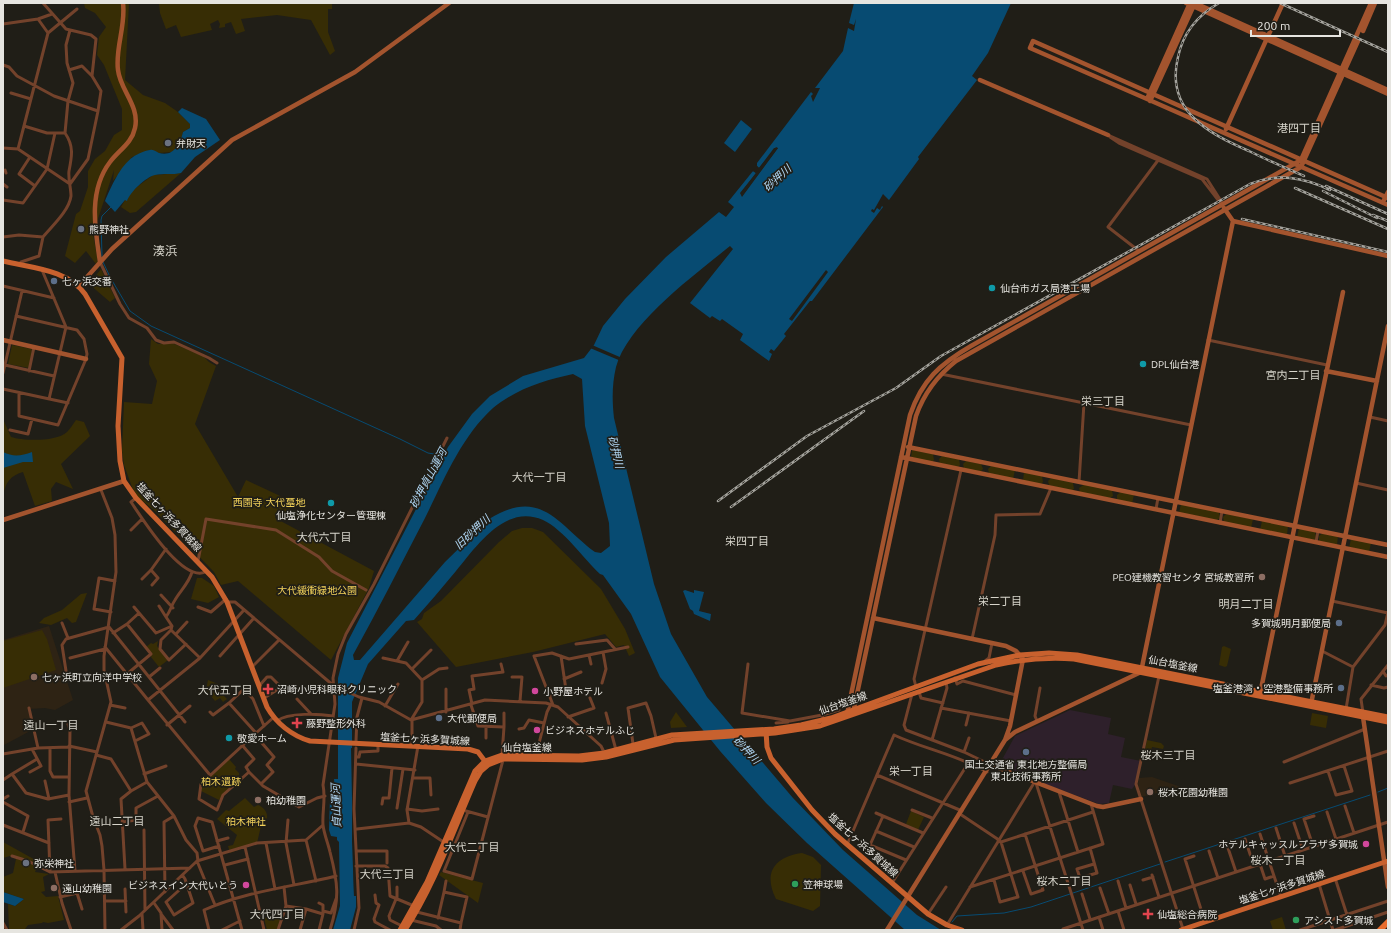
<svg xmlns="http://www.w3.org/2000/svg" width="1391" height="933" viewBox="0 0 1391 933" font-family="Ubuntu,'Noto Sans JP',sans-serif">
  <style>
    .commercial { fill: #2e202b }
    .education { fill: #2e2314 }
    .green { fill: #372d05 }
    .water { fill: #074b72; fill-rule: evenodd }
    .pier { fill: #201e17 }
    .lines { fill: none; stroke-linecap: round; stroke-linejoin: round }
    .stream { stroke: #074b72; stroke-width: 1 }
    .street { stroke: #73422b; stroke-width: 3 }
    .secondary { stroke: #a3542e; stroke-width: 4.5 }
    .primary { stroke: #c8612e; stroke-width: 5 }
    .highway { stroke: #e96d2d; stroke-width: 6 }
    .rail-casing { stroke: #a4a39d; stroke-width: 2.5 }
    .rail { stroke: #201e17; stroke-width: 1; stroke-dasharray: 3; stroke-linecap: butt }
    .worship-dot { fill: #6b7280; stroke: #201e17; stroke-width: 1.5 }
    .service-dot { fill: #5c6f8a; stroke: #201e17; stroke-width: 1.5 }
    .culture-dot { fill: #0f9aa8; stroke: #201e17; stroke-width: 1.5 }
    .education-dot { fill: #8d6e63; stroke: #201e17; stroke-width: 1.5 }
    .health-dot { fill: #e0444e; stroke: #201e17; stroke-width: 1.5 }
    .hotel-dot { fill: #d1479c; stroke: #201e17; stroke-width: 1.5 }
    .leisure-dot { fill: #2e9e5b; stroke: #201e17; stroke-width: 1.5 }
    .labels { text-anchor: middle; dominant-baseline: central; stroke-width: 3.5; stroke-linejoin: round; paint-order: stroke }
    .poi-label { font-size: 10px; fill: #e6e5e0; stroke: #201e17; text-anchor: start }
    .park-label { font-size: 10px; fill: #f3d25a; stroke: #201e17 }
    .street-label { font-size: 10px; fill: #e6e5e0; stroke: #201e17 }
    .neighbourhood-label { font-size: 11px; fill: #d7d5cb; stroke: #201e17 }
    .water-label { font-size: 11px; font-style: italic; fill: #b0d6f3; stroke: #201e17 }
    .quarter-label { font-size: 12px; fill: #d7d5cb; stroke: #201e17 }
  </style>
  <rect width="100%" height="100%" fill="#201e17"/>
  <path class="commercial" d="M1070 710 1111 718 1108 734 1125 738 1121 757 1141 761 1135 785 1132 789 1113 785 1109 803 1099 804 998 767 1015 736Z"/>
  <path class="education" d="M49 626 73 700 55 710 45 708 28 709 32 730 4 745 3 640Z
    M1152 777 1181 787 1141 797 1138 784 1139 778Z"/>
  <path class="green" d="M84 3H129L125 80 143 95 165 103 178 112 190 124V128L183 132 180 144 172 152 159 153 150 150 132 157 113 181 114 170 93 234 98 262 96 264 86 251 75 263 65 256 76 214 80 211 88 187V171L95 159 105 151 114 135 122 130V109L104 65 97 55 99 37 106 27 95 13 85 8Z
    M159 3H332V9H328V32L335 51 330 55 311 20 277 15 241 19 245 31 236 34 231 22 225 24V27L219 28 220 24 218 20 210 24 212 30 181 37 176 25 166 29 160 13Z
    M181 173 136 212 130 213 121 207 125 200H127L130 192 153 175Z
    M101 269 115 298 110 302 89 284Z
    M151 339 158 344 172 343 203 356 209 362 216 366 195 424 238 497 246 480 293 502 288 514 278 510 275 518 374 571 369 588 331 660 238 581 221 585 214 572 155 511 138 497 132 487 124 465 122 450 124 402 152 404 157 381 149 364Z
    M12 345 32 349 29 368 8 364Z
    M3 419 11 437C24 441 56 442 67 432 70 429 73 424 76 420L84 422 90 436 61 464 73 489 56 482 51 489 52 501 35 506 23 472C10 476 6 482 3 495Z
    M912 450 933 454 934 460 932 462 911 458Z
    M942 456 959 459 960 465 958 467 940 463 939 459Z
    M966 461 981 464 983 469 980 472 964 468 963 464Z
    M991 466 1015 470 1013 479 989 473 988 469Z
    M1024 472 1042 476 1043 482 1041 484 1023 481Z
    M1051 478 1073 483 1074 489 1071 491 1049 485 1048 481Z
    M1085 484 1112 490 1113 496 1110 498 1080 492 1079 488Z
    M1121 492 1134 494 1132 504 1117 499V495Z
    M1181 504 1219 512 1220 518 1217 520 1179 513Z
    M1226 514 1253 519 1251 528 1224 522 1223 517Z
    M1262 521 1288 526 1287 535 1260 530Z
    M522 528H532L543 532 601 589 625 629 635 653 629 656 624 645 616 647 605 634 533 652 456 667 417 622 422 619 424 613 441 601 499 542 512 531Z
    M1299 528 1315 532 1316 538 1314 540 1297 537Z
    M1323 533 1338 536 1337 545 1319 541V536Z
    M1351 539 1371 543 1369 552 1349 548Z
    M197 578H202L214 586 219 597 208 603 191 599Z
    M87 593 76 622 72 623 67 618 51 625 39 623 44 618 62 610 81 594Z
    M42 630 47 639 56 670 3 688V641Z
    M158 641 157 646 168 660 159 667 151 657 152 654 146 647 151 643 153 644Z
    M1224 646 1231 649 1227 666 1225 667 1219 665 1222 647Z
    M208 680 228 688 229 690 223 695 227 699 223 702 220 698 215 701 206 690Z
    M676 712 687 727 671 728 670 722Z
    M1312 713 1328 716 1326 728 1310 725Z
    M1147 740 1161 743 1164 746 1163 749 1152 747 1151 751 1145 750Z
    M229 759 236 767 235 769 239 773V779L219 800 201 791 203 784Z
    M245 798 254 807 258 805C264 807 268 813 267 818L261 826 257 843 230 853 228 846 233 845 237 835 217 819 226 810 229 811Z
    M911 811 924 817 918 830 906 824Z
    M3 842 39 862 35 872 49 874 43 877 45 891 41 892 46 897 58 896 64 920 48 923 43 922 42 923 28 925 25 929 9 930 8 904 15 906 24 899 3 892V877L13 873 16 859 10 856 3 858Z
    M802 853 813 857 821 865 820 906 813 911 776 899C763 873 774 857 802 853Z
    M441 872 483 883 478 903 439 875Z
    M282 914 277 930H267L264 918Z
    M1282 917 1286 930H1273L1270 921Z"/>
  <path class="water" d="M854 3H1011L988 53 972 76 977 80 918 157 919 159 889 200 883 194 874 210 872 209 871 211 874 213 877 208 880 210 882 206 883 207 812 301H810L784 334 786 336 774 351 771 349 769 352 772 354 769 361 740 340 743 334 722 319 720 321 712 316 710 318 690 303 733 249 730 246C696 274 628 323 616 367 612 384 612 400 614 418L654 584 671 634 707 697 793 798 843 850 917 915 941 930H905L807 843 766 803 720 751 660 677 631 614 603 575 600 574C584 559 563 529 543 520 505 503 476 547 456 571 442 588 428 604 414 620L406 621 368 664 352 702V841L354 896H356V907L350 930H333L340 906 339 842 337 840V837L331 836 329 830 330 797 337 798V793L335 792 334 779H338V678L347 643 448 447 472 414 490 396 523 376 584 358 594 345 603 326 625 299 666 257 719 212 726 217 734 207 728 202 753 171 756 173 741 193 742 196 778 148H774L759 168 757 166V163L811 92 813 94 811 96 813 102 820 88H815L843 51 848 28 854 31 856 19 854 25 849 23ZM573 374 582 379 585 426 609 523 610 546 601 553 595 552C559 526 542 486 489 519L445 562 360 660H354L353 655C378 610 401 564 425 518 444 480 461 437 493 408 516 389 545 380 573 374Z
    M182 108 206 119 220 140 195 157 181 173C173 175 163 173 155 175 146 177 130 192 127 201L125 200 115 212 105 201C111 187 120 166 133 157 137 154 146 150 150 150 154 149 156 152 159 153 174 157 180 144 183 132L190 128V124L178 112Z
    M741 120 752 129 735 152 724 143Z
    M3 452C13 457 21 456 32 452L33 462H23L3 468Z
    M685 590 694 593V590L704 592 699 611 711 614 710 621 694 614 693 611 690 609 683 591Z
    M3 892 24 899 15 906 3 902Z"/>
  <path class="pier" d="M776 147 778 148 742 197 740 193 756 173 753 171 751 172 753 169 758 172 759 170 755 166 757 163V166L759 168Z
    M826 270 828 272 792 321 789 319Z
    M592 345 622 358 621 361 590 348Z
    M351 748 355 749 354 818 356 896H354Z"/>
  <g class="lines">
    <path class="stream" d="M102 257 101 220 102 216 112 206
      M103 262 110 277 130 311 151 326 400 439 428 453 434 454
      M1378 792 1388 788
      M1165 862 1370 795
      M952 922 957 916 1004 913 1031 907 1160 864"/>
    <path class="street" d="M43 3 66 29 91 35 96 39 92 76 101 91 98 111 88 159 70 184
      M38 19 48 33
      M3 24 38 19 52 14
      M3 65 9 67 17 76 54 96 98 111
      M69 70 82 66 92 76
      M11 93 31 99
      M24 126 47 133H65
      M1108 135 1207 179 1221 201 1222 205
      M1110 137 1119 143 1202 179 1222 205
      M3 148 18 149 70 184
      M18 149 48 33 77 9
      M30 157 19 174 35 186
      M3 171 5 170 6 173
      M3 184 7 187
      M3 200 23 203 47 169 55 133
      M3 237 19 235 43 237C52 226 69 211 71 196 71 188 68 179 69 171 72 156 74 146 65 133L68 101 73 83 67 63 66 45 70 30
      M1139 251 1108 227 1159 159
      M100 262 120 304 129 318 147 328 156 340 164 343 174 342 209 358 217 363
      M20 265 21 262 39 256 43 237
      M42 270 66 327 49 399
      M3 286 54 298
      M16 316 77 330 84 339 87 354 86 359 58 425 19 416V393
      M1208 340 1327 365
      M5 365 54 376
      M29 371 34 347
      M3 373 22 291
      M941 374 1084 403 1079 482
      M3 389 68 403
      M1084 403 1191 425
      M1370 417 1388 421
      M10 430 28 434 32 419
      M1356 483 1388 490
      M101 490 112 518 115 535 116 572 104 656V670L111 702 86 791 93 817 100 835 102 846 104 870 105 930
      M136 498 131 502C142 518 184 586 207 571
      M1156 509 1158 498
      M1220 523 1222 511
      M131 530 142 519
      M1316 542 1318 531
      M198 561 206 519 276 530 319 557 332 571 366 590
      M151 570 158 578 152 585
      M192 572C189 583 180 591 175 600 171 606 171 610 166 617L172 626 171 630 200 658
      M142 579 151 570 166 549
      M161 595 173 608
      M1332 601 1388 613
      M227 602H235L334 686 359 697 379 702 411 720 485 700 546 703 558 707 601 746 605 754
      M159 606 166 617
      M134 607 156 633 172 626
      M198 607 211 612 226 599
      M111 612 94 609 99 578 115 581
      M62 623 68 638
      M171 630 161 640 160 649 169 660 186 644
      M113 633 127 624
      M176 634 187 622
      M972 639 995 535 996 515 1040 514 1051 488
      M576 644 607 640 615 649
      M105 647 148 700
      M1322 651 1353 667
      M589 655 591 664
      M220 656 254 618
      M70 658 105 649
      M383 658 406 663 422 680V702L411 720
      M397 661 408 642
      M985 661 989 658 992 643
      M748 664 742 713 790 721 822 715 824 720
      M252 667 279 640
      M412 669 431 650
      M66 671 62 645 66 639 109 627 185 722
      M1383 671 1386 676 1388 675
      M127 674 151 654 127 624 139 613
      M1159 676 1136 784 1183 929
      M149 677 160 668
      M512 677H522L520 701
      M955 678 957 684 963 681 1016 695
      M564 679 581 672
      M422 680 439 669 447 668
      M602 683 606 669 603 652
      M1371 685 1384 688 1388 687
      M259 686 267 677H271L279 685 277 690 264 698
      M916 687 914 679 961 470
      M446 689V712
      M919 692 921 698 943 703
      M912 694 904 725 906 730 964 752 991 765
      M549 695 560 694 566 690 561 656
      M297 699 311 714
      M472 704 469 690 474 689 472 676 503 672 501 664
      M110 705 125 708
      M471 705 478 726 504 727V713
      M553 705 534 656 552 653 569 659 628 647
      M385 706 398 684
      M29 708 38 748
      M941 708 1011 721
      M1346 709 1353 667 1385 625 1388 612
      M210 712 213 715 229 703
      M606 713 616 750
      M1363 713 1361 699 1388 665
      M822 715 839 710
      M568 717 594 708 590 698
      M412 720V746
      M277 721C288 712 320 714 333 716
      M1037 721 1035 716 1040 688
      M106 722 131 728 147 782 174 816 186 840 197 853 198 861
      M776 723 788 722
      M68 724 70 730 69 795 75 871
      M167 725 190 706
      M966 725 969 713
      M264 726 253 699 244 689 229 703 256 733 274 717
      M131 728 142 723 149 734 135 741
      M519 729 524 728 529 720 544 723
      M256 733 201 784 199 799 217 810 223 795 249 772 263 786 299 807 317 798 325 796
      M255 735 274 757 267 765 273 772 261 784
      M486 738V726
      M932 740 947 688 946 682
      M356 741 357 717 362 698
      M633 744 628 708 646 703 651 716 656 738
      M242 745 254 759 246 767 249 772
      M69 746 97 752
      M50 748V771L53 777H69
      M964 752 969 738
      M3 754 38 748 69 747
      M96 755 111 759 131 791 147 782
      M502 755 504 727
      M536 755 547 712 551 704
      M356 757H359L360 752 378 751V745
      M1284 762 1365 729
      M356 764 415 770
      M1328 771 1336 795 1352 791 1344 766
      M30 772 41 766 32 749
      M12 774 37 759
      M144 774 166 766
      M210 775 148 700 200 658 244 610
      M877 775 962 811
      M413 778H430L431 795
      M3 780 12 774 26 793 48 799 69 795
      M45 781 49 799
      M1036 783 1083 930
      M1290 783 1388 751
      M1059 792 1078 852
      M3 799 8 796
      M3 802 28 816 23 832
      M69 802 87 798
      M382 804 383 798H389L392 768
      M1345 806 1354 833
      M397 808 403 769
      M407 809 422 811 438 809
      M912 810 932 818
      M466 811 488 817
      M468 812 444 871 472 879 503 760
      M1327 812 1336 839
      M876 813 883 816
      M960 814 999 840
      M61 819 48 820 50 872 190 868
      M288 820 286 843 294 885
      M123 822 136 820V808L158 796
      M409 823 407 810 418 746
      M1294 823 1303 850
      M3 825 49 843
      M1276 828 1285 856
      M357 829 409 823 421 827 445 843
      M144 830 145 910
      M876 831 914 847
      M1260 834 1281 897
      M1245 839 1254 866
      M306 840 316 881
      M217 841 228 838
      M998 841 1001 842 1093 812
      M266 843 275 889
      M847 845 894 735C924 749 958 755 987 772
      M1227 845 1236 872
      M219 846 203 851 195 826 198 818 212 822 242 930
      M1313 846 1304 819 1314 816
      M245 847 264 930
      M1090 848 1097 873 1080 878 1077 869 1094 864
      M357 851H387V863
      M1209 851 1218 878
      M12 856 28 861 50 872
      M1194 856 1185 859 1205 922
      M906 860 870 845 883 816 923 833
      M197 861 215 905
      M1260 864 1265 879 1274 876
      M225 865 248 859
      M356 866H385L388 868 390 896 414 906
      M125 869 121 799 131 791
      M1023 871 1031 894 1043 890 1025 834
      M55 872 62 903 71 930
      M1152 875 1159 897
      M183 876 185 879 193 903 174 915 166 902 186 884
      M1335 878 1347 915
      M994 880 1000 902 1018 897 1001 842
      M1143 880 1153 877
      M1118 881 1126 908
      M892 883 969 762
      M1319 884 1333 930
      M1130 885 1136 904
      M970 887 1103 844 1091 804
      M1100 888 1109 914
      M125 889 126 912
      M165 892 164 822 174 816
      M444 892 446 881
      M77 893 82 909
      M1082 894 1090 919
      M375 895 376 903 379 905 374 919 375 922 390 930
      M60 897 86 891 105 893
      M396 899 389 916 390 920 402 926
      M397 899V887
      M105 901H126
      M154 903 161 913 162 930
      M319 903 323 905V911
      M286 906 306 909 323 914 319 930
      M1118 911 1124 930
      M417 912 461 923 467 897 444 892 438 918
      M142 914 143 930
      M161 914 173 930
      M323 914V911L331 913 336 899
      M928 914 946 887
      M1099 917 1103 930
      M411 920 436 926 441 930
      M3 923 7 930
      M947 925 1034 783
      M1063 929 1388 822
      M121 930 139 916 197 861 257 843 306 840 323 825
      M209 930 204 910C246 891 292 887 336 876
      M222 930 240 921
      M278 930 286 906 284 887
      M300 930 306 909
      M330 930C340 898 338 883 330 852 328 843 324 834 323 825 322 811 326 799 323 785L335 704 333 678 338 654 346 634 374 584 447 438
      M354 930 359 908 354 809 356 748
      M460 930 461 923
      M1300 930 1388 901
      M1335 930 1388 912"/>
    <path class="secondary" d="M1186 3 1388 94
      M1190 3 1147 99 1388 205
      M1195 3 1388 90
      M1363 31 1375 3
      M980 80 1108 135
      M1147 99 1030 48 1033 41 1388 198
      M1150 101 1194 5
      M1226 129 1283 3
      M1384 200 1388 192
      M1233 221 1388 256
      M100 262C95 229 88 191 110 162 119 150 132 143 135 128 140 106 120 90 118 70 115 48 126 26 123 3
      M79 286 112 249 232 140 355 72 449 3
      M3 340 86 359
      M1326 371 1377 381
      M908 447 1388 545
      M901 457 1388 557
      M3 520 124 481
      M873 618 1006 646 1016 651 1023 659 1010 726 1005 740 887 930
      M1260 694 1343 292
      M1311 704 1388 326
      M853 713 916 416C924 393 937 376 956 361L1301 167 1358 41
      M847 714 910 415C922 380 940 364 971 346L1301 160 1371 3
      M1363 717 1388 887
      M1005 740 1015 732 1141 672 1233 221 1224 208
      M991 765 1097 806 1103 807 1141 799"/>
    <path class="primary" d="M3 261C31 268 67 269 85 294L122 358 118 426 120 461 124 481 136 498 212 577 227 602 267 707C276 723 292 736 310 741L468 749 478 752 487 764
      M766 731 767 747 771 758 812 810 835 834 928 914 947 925 962 930
      M400 930 427 882 475 771 485 761 502 755 579 756 604 753 672 735 774 729 801 725 831 718 978 664 1020 655 1049 653 1077 655 1388 717
      M405 930C435 884 453 831 475 781L481 771 488 765 503 759 582 760 606 757 674 740 775 733 820 726 996 665C1023 659 1047 657 1074 659L1388 722
      M1181 930 1388 861"/>
    <path class="highway" d="M1380 930 1388 922"/>
    <g class="rail-casing">
      <path id="rail" d="M1219 3C1198 15 1183 33 1178 57 1165 111 1208 133 1249 151 1267 160 1286 168 1304 176
        M1280 3 1388 52
        M1326 186 1388 214
        M1295 188 1388 229
        M1323 191 1377 218
        M1373 215 1388 221
        M1242 219 1388 252
        M718 501 807 436 896 388 941 356 1250 184C1278 173 1303 177 1330 190
        M731 507 864 411"/>
    </g>
    <use href="#rail" class="rail"/>
  </g>
  <g class="worship-dot">
    <circle cx="168" cy="143" r="4"/>
    <circle cx="81" cy="229" r="4"/>
    <circle cx="26" cy="863" r="4"/>
  </g>
  <g class="service-dot">
    <circle cx="54" cy="281" r="4"/>
    <circle cx="1339" cy="623" r="4"/>
    <circle cx="1341" cy="688" r="4"/>
    <circle cx="439" cy="718" r="4"/>
    <circle cx="1026" cy="752" r="4"/>
  </g>
  <g class="culture-dot">
    <circle cx="992" cy="288" r="4"/>
    <circle cx="1143" cy="364" r="4"/>
    <circle cx="331" cy="503" r="4"/>
    <circle cx="229" cy="738" r="4"/>
  </g>
  <g class="education-dot">
    <circle cx="1262" cy="577" r="4"/>
    <circle cx="34" cy="677" r="4"/>
    <circle cx="1150" cy="792" r="4"/>
    <circle cx="258" cy="800" r="4"/>
    <circle cx="54" cy="888" r="4"/>
  </g>
  <g class="health-dot">
    <path d="M266 683h4v4h4v4h-4v4h-4v-4h-4v-4h4z"/>
    <path d="M295 717h4v4h4v4h-4v4h-4v-4h-4v-4h4z"/>
    <path d="M1146 908h4v4h4v4h-4v4h-4v-4h-4v-4h4z"/>
  </g>
  <g class="hotel-dot">
    <circle cx="535" cy="691" r="4"/>
    <circle cx="537" cy="730" r="4"/>
    <circle cx="1366" cy="844" r="4"/>
    <circle cx="246" cy="885" r="4"/>
  </g>
  <g class="leisure-dot">
    <circle cx="795" cy="884" r="4"/>
    <circle cx="1296" cy="920" r="4"/>
  </g>
  <g class="labels">
    <g class="poi-label">
      <text x="176" y="143">弁財天</text>
      <text x="89" y="229">熊野神社</text>
      <text x="62" y="281">七ヶ浜交番</text>
      <text x="1000" y="288">仙台市ガス局港工場</text>
      <text x="1151" y="364">DPL仙台港</text>
      <text x="331" y="515" text-anchor="middle">仙塩浄化センター管理棟</text>
      <text x="1254" y="577" text-anchor="end">PEO建機教習センタ 宮城教習所</text>
      <text x="1331" y="623" text-anchor="end">多賀城明月郵便局</text>
      <text x="42" y="677">七ヶ浜町立向洋中学校</text>
      <text x="1333" y="688" text-anchor="end">塩釜港湾・空港整備事務所</text>
      <text x="277" y="689">沼崎小児科眼科クリニック</text>
      <text x="543" y="691">小野屋ホテル</text>
      <text x="447" y="718">大代郵便局</text>
      <text x="306" y="723">藤野整形外科</text>
      <text x="545" y="730">ビジネスホテルふじ</text>
      <text x="237" y="738">敬愛ホーム</text>
      <text x="1026" y="764" text-anchor="middle">国土交通省 東北地方整備局<tspan x="1026" dy="12">東北技術事務所</tspan></text>
      <text x="1158" y="792">桜木花園幼稚園</text>
      <text x="266" y="800">柏幼稚園</text>
      <text x="1358" y="844" text-anchor="end">ホテルキャッスルプラザ多賀城</text>
      <text x="34" y="863">弥栄神社</text>
      <text x="803" y="884">笠神球場</text>
      <text x="238" y="885" text-anchor="end">ビジネスイン大代いとう</text>
      <text x="62" y="888">遠山幼稚園</text>
      <text x="1157" y="914">仙塩総合病院</text>
      <text x="1304" y="920">アシスト多賀城</text>
    </g>
    <g class="park-label">
      <text x="269" y="502">西園寺 大代墓地</text>
      <text x="317" y="590">大代緩衝緑地公園</text>
      <text x="221" y="781">柏木遺跡</text>
      <text x="246" y="821">柏木神社</text>
    </g>
    <g class="street-label">
      <text transform="translate(169 517) rotate(47)">塩釜七ヶ浜多賀城線</text>
      <text transform="translate(1173 664) rotate(11)">仙台塩釜線</text>
      <text transform="translate(843 703) rotate(-19)">仙台塩釜線</text>
      <text transform="translate(425 739) rotate(3)">塩釜七ヶ浜多賀城線</text>
      <text x="527" y="747">仙台塩釜線</text>
      <text transform="translate(863 845) rotate(42)">塩釜七ヶ浜多賀城線</text>
      <text transform="translate(1282 887) rotate(-18)">塩釜七ヶ浜多賀城線</text>
    </g>
    <g class="neighbourhood-label">
      <text x="1299" y="128">港四丁目</text>
      <text x="1293" y="375">宮内二丁目</text>
      <text x="1103" y="401">栄三丁目</text>
      <text x="539" y="477">大代一丁目</text>
      <text x="324" y="537">大代六丁目</text>
      <text x="747" y="541">栄四丁目</text>
      <text x="1000" y="601">栄二丁目</text>
      <text x="1246" y="604">明月二丁目</text>
      <text x="225" y="690">大代五丁目</text>
      <text x="51" y="725">遠山一丁目</text>
      <text x="1168" y="755">桜木三丁目</text>
      <text x="911" y="771">栄一丁目</text>
      <text x="117" y="821">遠山二丁目</text>
      <text x="472" y="847">大代二丁目</text>
      <text x="1278" y="860">桜木一丁目</text>
      <text x="387" y="874">大代三丁目</text>
      <text x="1064" y="881">桜木二丁目</text>
      <text x="277" y="914">大代四丁目</text>
    </g>
    <g class="water-label">
      <text transform="translate(777 178) rotate(-42)">砂押川</text>
      <text transform="translate(616 452) rotate(76)">砂押川</text>
      <text transform="translate(428 478) rotate(-62)">砂押貞山運河</text>
      <text transform="translate(472 532) rotate(-43)">旧砂押川</text>
      <text transform="translate(747 750) rotate(47)">砂押川</text>
      <text transform="translate(336 806) rotate(-92)">貞山運河</text>
    </g>
    <g class="quarter-label">
      <text x="165" y="250">湊浜</text>
    </g>
  </g>
  <rect width="1391" height="933" fill="none" stroke="#e6e5e0" stroke-width="8"/>
  <path d="M1251 30v6h89v-6" fill="none" stroke="#e6e5e0" stroke-width="2"/>
  <text x="1257" y="30" font-size="12" fill="#e6e5e0" stroke="#201e17" stroke-width="3" paint-order="stroke">200 m</text>
</svg>
